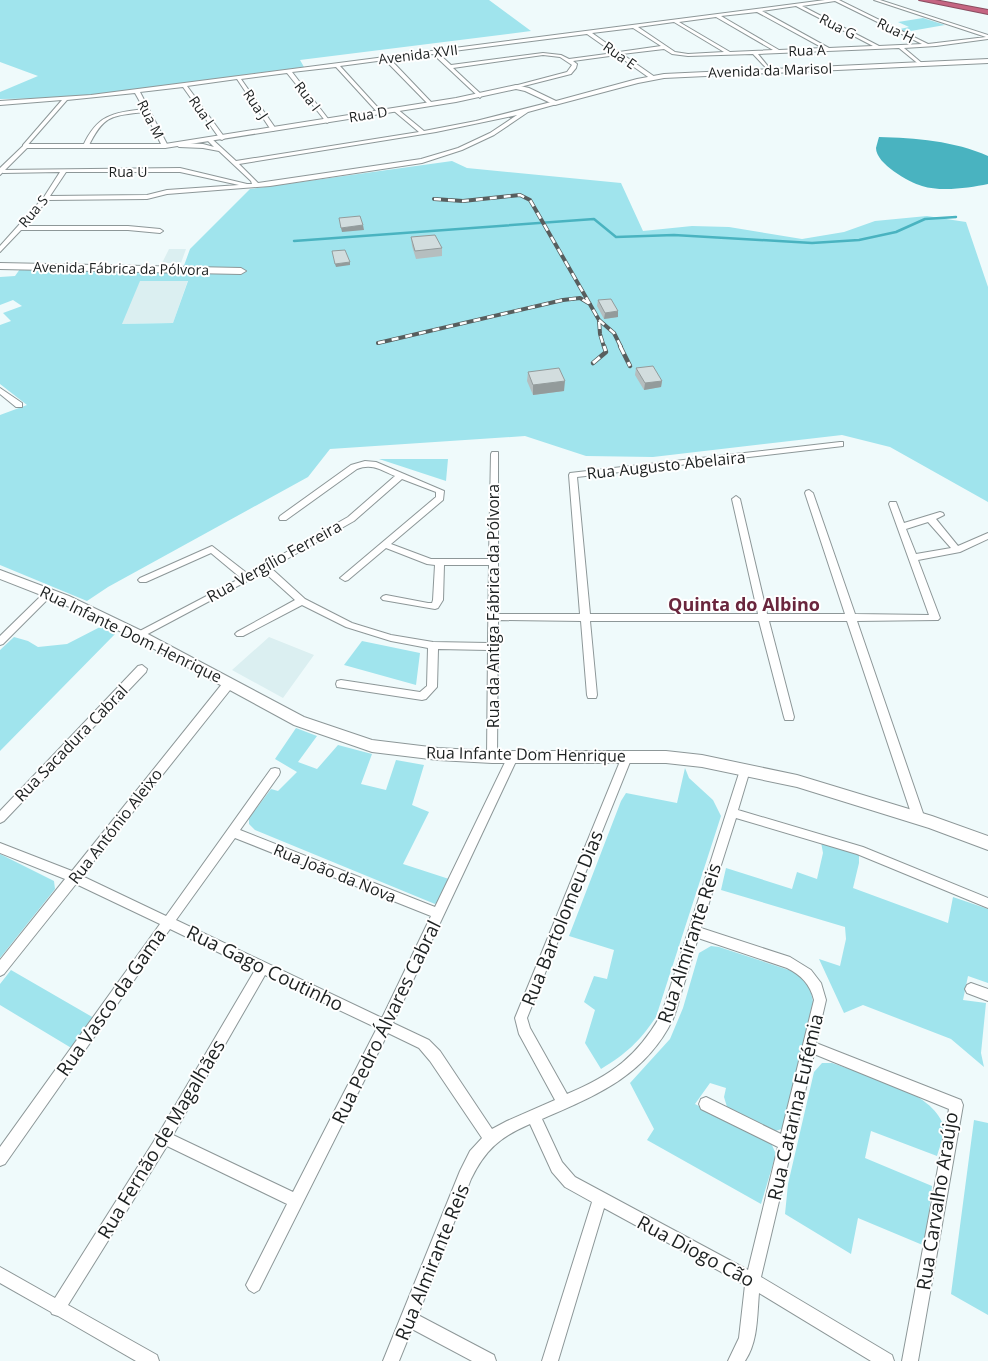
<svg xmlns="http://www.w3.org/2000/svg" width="988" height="1361" viewBox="0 0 988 1361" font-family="'Open Sans',sans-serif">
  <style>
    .built { fill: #dbeff1 }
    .green { fill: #a0e4ed; fill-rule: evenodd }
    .water { fill: #49b3c0 }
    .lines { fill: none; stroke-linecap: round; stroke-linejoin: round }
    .stream { stroke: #49b3c0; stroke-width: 2.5 }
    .street-casing { stroke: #8d9798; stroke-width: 2 }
    .secondary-casing { stroke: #8d9798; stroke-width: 2 }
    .highway-casing { stroke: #8a4d60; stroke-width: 2 }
    .street { fill: #fff; fill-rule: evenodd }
    .secondary { fill: #fff; fill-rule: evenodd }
    .highway { fill: #c56582; fill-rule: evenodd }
    .rail-far1-casing { stroke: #585e5e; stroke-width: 4 }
    .rail-casing { stroke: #585e5e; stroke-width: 4.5 }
    .rail-far1 { stroke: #fff; stroke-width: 2.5; stroke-dasharray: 7; stroke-linecap: butt }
    .rail { stroke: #fff; stroke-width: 3; stroke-dasharray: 9; stroke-linecap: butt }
    .wall { fill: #b5bebf }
    .shaded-wall { fill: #939b9b }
    .building { fill: #d2ddde; stroke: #939b9b }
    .labels { text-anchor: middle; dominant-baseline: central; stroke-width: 4; stroke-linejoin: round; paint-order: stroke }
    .far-street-label { font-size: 14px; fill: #1c2020; stroke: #fff }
    .street-label { font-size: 16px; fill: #1c2020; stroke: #fff }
    .neighbourhood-label { font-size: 18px; font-weight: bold; fill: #6a263d; stroke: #fff }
    .near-street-label { font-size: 19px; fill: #1c2020; stroke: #fff }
  </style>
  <rect width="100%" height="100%" fill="#effafb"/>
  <path class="built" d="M169 249H186L181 263H162Z
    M140 280H188L173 323 121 324Z
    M269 637 314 655 283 698 232 670Z"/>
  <path class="green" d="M0 0H489L531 31 300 60 304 67 69 98 0 99V92L38 76 0 62Z
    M923 18 945 25 905 32 900 29 909 27 898 22Z
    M452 161 467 168 621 183 643 231 692 226 729 227 802 239 844 232 875 221 927 216 966 222 988 287V502L890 447 842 435 653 457 586 456 525 436 330 449 308 477 108 587 87 601 0 565V415L27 405 0 384V325L11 321 3 313 22 306 13 300 0 305V277L15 276 20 269 182 271 190 249 250 189ZM140 281H188L173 323 122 324Z
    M379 459H448L446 481Z
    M102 626 117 632 0 751V650L14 637 28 641 38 647 67 644Z
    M362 641 420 653 416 685 344 665Z
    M296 728 317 736 298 762 317 769 338 745 372 754 361 784 386 790 396 760 424 765 412 805 429 812 403 864 449 879 440 901 435 904 255 830 249 824V818L271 789 278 791 297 772 275 759Z
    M685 768 689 778 713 800 721 816 656 1017C639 1042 627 1053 601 1069L585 1043 595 1010 584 1002 594 976 607 979 614 950 569 936 621 801 626 793 677 803Z
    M821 842 859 854V863L853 888 948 923 953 897 988 909V983L968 976 963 1000 986 1003 981 1053 984 1067 951 1039 863 1005 844 1013 819 959 840 966 846 939 845 927 721 890 726 868 792 889 797 872 817 879 823 853Z
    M0 854 54 881 55 889 0 958Z
    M711 946 719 947 795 972C806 980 811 988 813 1002L782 1129 775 1131 727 1107 724 1097 726 1088 710 1083 695 1104 771 1143 776 1154 761 1204 647 1140 654 1129 630 1083 670 1039 683 1008 699 953Z
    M11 970 94 1018 73 1049 0 1005V984Z
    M822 1063H832C862 1074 929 1090 942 1122 946 1133 940 1145 937 1156L871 1131 865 1158 932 1186 925 1246 858 1218 851 1254 785 1214 788 1184 814 1072Z
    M974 1120 988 1123V1315L951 1294Z"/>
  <path class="water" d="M879 137C915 138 955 141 988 156V184C969 188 941 192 922 186 909 182 876 164 876 148 877 144 878 140 879 137Z"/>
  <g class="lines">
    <path class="stream" d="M294 241 594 219 616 237 674 235 812 243 859 240 896 232 925 219 956 217"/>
    <g class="street-casing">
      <path id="street" d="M825 0H839L928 44 986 37 874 0H880L988 35V39L936 46 904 48 923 64 921 66 899 48 758 54 771 70 769 71 753 54 688 56 672 54 664 49 622 54 655 77V79H651L617 55 573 61 577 64 576 68 571 74 516 88 514 86 567 72 572 65 560 57 543 55 453 68 482 95 480 98 433 54 390 59 432 103 430 106 385 60 340 66 381 111V113L379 114 336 67 292 72 329 120 330 121 327 123 287 73 241 79 276 129 273 131 271 130 237 79 187 86 225 138 222 140 220 139 183 87 140 92 168 146 165 148 162 146 145 112C110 116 104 115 88 147L83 146C97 115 112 113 144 109L135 93 67 100 25 148 23 147V145L62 100 0 105V101L91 95ZM835 1 922 44 879 46 802 6ZM796 6 873 46 829 48 762 11ZM757 12 823 48 779 50 721 16ZM716 17 773 50 730 52 679 22ZM674 22 724 52 688 54 675 52 638 27ZM633 28 661 46 619 52 592 33ZM587 34 614 53 569 59 561 55 543 53 451 65 438 53Z
        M555 101 557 104 528 112 494 135 462 150 422 163 270 186 167 194 147 199 48 200 24 226H128L160 229 163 231 160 233 128 230H21L0 252V246L44 197 60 172 3 173 0 171 1 170 180 168 247 184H252L251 181 219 151 203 148 179 147 176 145 179 143 203 144 214 147 207 140 212 139 236 161 419 132 394 111V109L396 108 424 131 476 121ZM517 115 490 133 458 148 421 159 258 183 239 164 436 132ZM66 172H180L239 185 167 190 147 195 50 196Z
        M0 388 22 403V407H16L0 394Z
        M840 442H843V446L577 477 590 614H758L732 499 736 496 740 499 767 614H845L805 493 806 491 809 490 813 493 855 614 929 615 889 504 890 502H896L904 523 940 512 943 513 944 515 936 519 958 546 988 533V539L960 552 918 560 940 618 938 620 857 621 925 819 923 822 919 824 915 822 913 819 847 621H769L794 717 793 720H785L784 717 759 621H590L597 695 596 698H588L587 695 581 621 498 620 497 757 496 760H488L487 757 488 650 438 649 437 687 426 699 422 700 337 687 336 684 337 681 341 680 420 692 427 686 428 648 391 641 346 627 302 605 243 636H237L235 634 237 632 295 600 264 572 142 637H136L134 635 136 633 241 578 211 553 146 582H140L138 580 140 578 212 546 248 574 348 517 395 476C381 470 372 463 357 469L286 520H280L279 518 280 516 351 465 365 461 376 462 444 491 443 500 391 544 431 559H489L491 454 492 452H498V614H580L569 475 570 473ZM402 479 436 492V497L340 578 345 581 348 580 386 548 427 564 435 565 433 600 432 603H428L386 595 383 596 381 598 383 600 435 609 438 608 443 600 444 565H489L488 643 433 642 391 635 352 623 305 599 271 568 354 521ZM928 522 951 548 916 554 906 529Z
        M49 590 54 593 3 644 0 645V636L46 591Z
        M142 665 147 669 146 672 4 821 0 823V811L138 666Z
        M230 678 235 682 234 685 82 876 166 916 271 769 275 768 279 769 280 772 279 775 240 830 435 907 509 754H517L518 757 393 1023 429 1040 440 1051 492 1129 507 1121 555 1100 519 1034 515 1018 623 754H631L632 757 527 1018 530 1028 567 1094C612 1075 638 1056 662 1013L741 767 745 766 749 767 750 770 738 810 863 847 988 898V908L857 854 736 818 701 928 790 957 811 970 821 983 826 1000 816 1043 961 1100 963 1105 918 1361H902L949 1109 814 1054 761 1277 892 1355 894 1361H871L759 1293C757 1316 758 1342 745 1361H728L739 1338 745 1285 604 1208 558 1361H542L592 1202 565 1187 552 1172 530 1124C500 1137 485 1150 471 1179L418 1315 494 1355 496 1361H472L412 1329 399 1361H383L460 1171 470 1151 482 1138 430 1061 419 1048 388 1033 259 1290 254 1293 249 1290 246 1285 287 1204 167 1146 68 1305 157 1355 159 1361H136L58 1316 52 1314 51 1312 0 1283V1267L55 1298 159 1133 255 970 170 929 5 1164 0 1166V1147L160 924 76 884 4 974 0 976V960L65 879 0 853V843L72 871 226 679ZM235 838 431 916 382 1018 176 920ZM698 938 787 968C801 975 810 984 814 1000L781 1134 706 1097 701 1099 699 1104 701 1109 778 1147 748 1270 575 1177 562 1162 542 1119C597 1095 645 1076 673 1019 677 1010 679 999 682 990 688 972 693 955 698 938ZM265 975 377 1028 293 1192 173 1135Z
        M971 983 988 989V1001L967 993 965 989 967 985Z"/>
    </g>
    <g class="secondary-casing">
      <path id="secondary" d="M988 59V63L664 78 638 83 555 105 525 91 516 89 456 102 165 148H27L0 175V168L25 144H165L456 98 516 85 529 88 556 101 637 79 664 74Z
        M0 263 241 268 246 271 241 274 0 269Z
        M0 570 69 596 144 632 304 717 372 740 438 748 492 751H666L702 755 797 775 932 816 988 836V850L929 828 797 787 702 767 666 763H492L438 760 372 752 294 725 134 638 59 602 0 579Z"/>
    </g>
    <g class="highway-casing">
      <path id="highway" d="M919 0H935L988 10V14Z"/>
    </g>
    <use href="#street" class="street"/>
    <use href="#secondary" class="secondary"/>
    <use href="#highway" class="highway"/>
    <g class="rail-far1-casing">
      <path id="rail-far1" d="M434 199 463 201 520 195 530 200 599 320 600 334 604 347
        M599 320 614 333 621 347
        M378 343 563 300 580 298 590 304"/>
    </g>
    <g class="rail-casing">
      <path id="rail" d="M620 346 630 366
        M593 363 606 352 604 346"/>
    </g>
    <use href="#rail-far1" class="rail-far1"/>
    <use href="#rail" class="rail"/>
  </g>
  <path class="wall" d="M411 237 442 248V256L416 259 412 246Z
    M598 300 618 317 604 319 597 306Z
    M636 368 662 381 661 387 644 390 635 375Z
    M528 372 564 391 533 395 527 381Z"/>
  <path class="shaded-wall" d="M363 225 364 230 342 232 341 228Z
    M350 262V265L336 267 335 264Z
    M618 311V317L604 319 605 313Z
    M565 381 564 391 533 395V385Z
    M662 381 661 387 644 390 645 383Z"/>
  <path class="building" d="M360 216 363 225 341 228 339 218Z
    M435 235 442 248 415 251 411 237Z
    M345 250 350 262 335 264 332 251Z
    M611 299 618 311 605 313 598 300Z
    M653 366 662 381 645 383 636 368Z
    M559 368 565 381 533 385 528 372Z"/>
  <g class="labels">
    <g class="far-street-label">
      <text transform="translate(838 26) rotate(27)">Rua G</text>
      <text transform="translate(896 30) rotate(26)">Rua H</text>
      <text transform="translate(807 50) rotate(-2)">Rua A</text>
      <text transform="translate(418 54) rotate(-7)">Avenida XVII</text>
      <text transform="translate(620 55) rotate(35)">Rua E</text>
      <text transform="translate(770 70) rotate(-2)">Avenida da Marisol</text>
      <text transform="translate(308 96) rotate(52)">Rua I</text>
      <text transform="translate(256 104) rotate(56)">Rua J</text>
      <text transform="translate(203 112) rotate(55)">Rua L</text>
      <text transform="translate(368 114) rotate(-9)">Rua D</text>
      <text transform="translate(151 119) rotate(63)">Rua M</text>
      <text x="128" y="171">Rua U</text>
      <text transform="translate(33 211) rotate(-50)">Rua S</text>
      <text transform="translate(121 268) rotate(1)">Avenida Fábrica da Pólvora</text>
    </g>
    <g class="street-label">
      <text transform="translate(666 465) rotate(-6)">Rua Augusto Abelaira</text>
      <text transform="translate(274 561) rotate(-29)">Rua Vergílio Ferreira</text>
      <text transform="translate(493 606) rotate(-90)">Rua da Antiga Fábrica da Pólvora</text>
      <text transform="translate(131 634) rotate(26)">Rua Infante Dom Henrique</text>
      <text transform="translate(71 743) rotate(-46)">Rua Sacadura Cabral</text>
      <text transform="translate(526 754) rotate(1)">Rua Infante Dom Henrique</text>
      <text transform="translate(115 826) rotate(-52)">Rua António Aleixo</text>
      <text transform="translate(335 873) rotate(22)">Rua João da Nova</text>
    </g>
    <g class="neighbourhood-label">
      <text x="744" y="604">Quinta do Albino</text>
    </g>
    <g class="near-street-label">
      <text transform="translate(562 918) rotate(-68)">Rua Bartolomeu Dias</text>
      <text transform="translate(689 943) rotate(-72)">Rua Almirante Reis</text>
      <text transform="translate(265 968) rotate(26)">Rua Gago Coutinho</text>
      <text transform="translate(111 1002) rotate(-55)">Rua Vasco da Gama</text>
      <text transform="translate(386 1022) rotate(-64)">Rua Pedro Álvares Cabral</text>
      <text transform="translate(795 1107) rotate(-77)">Rua Catarina Eufémia</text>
      <text transform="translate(161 1139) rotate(-59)">Rua Fernão de Magalhães</text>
      <text transform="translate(937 1201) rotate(-81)">Rua Carvalho Araújo</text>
      <text transform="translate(696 1251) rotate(28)">Rua Diogo Cão</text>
      <text transform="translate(432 1262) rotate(-68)">Rua Almirante Reis</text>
    </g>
  </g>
</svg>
